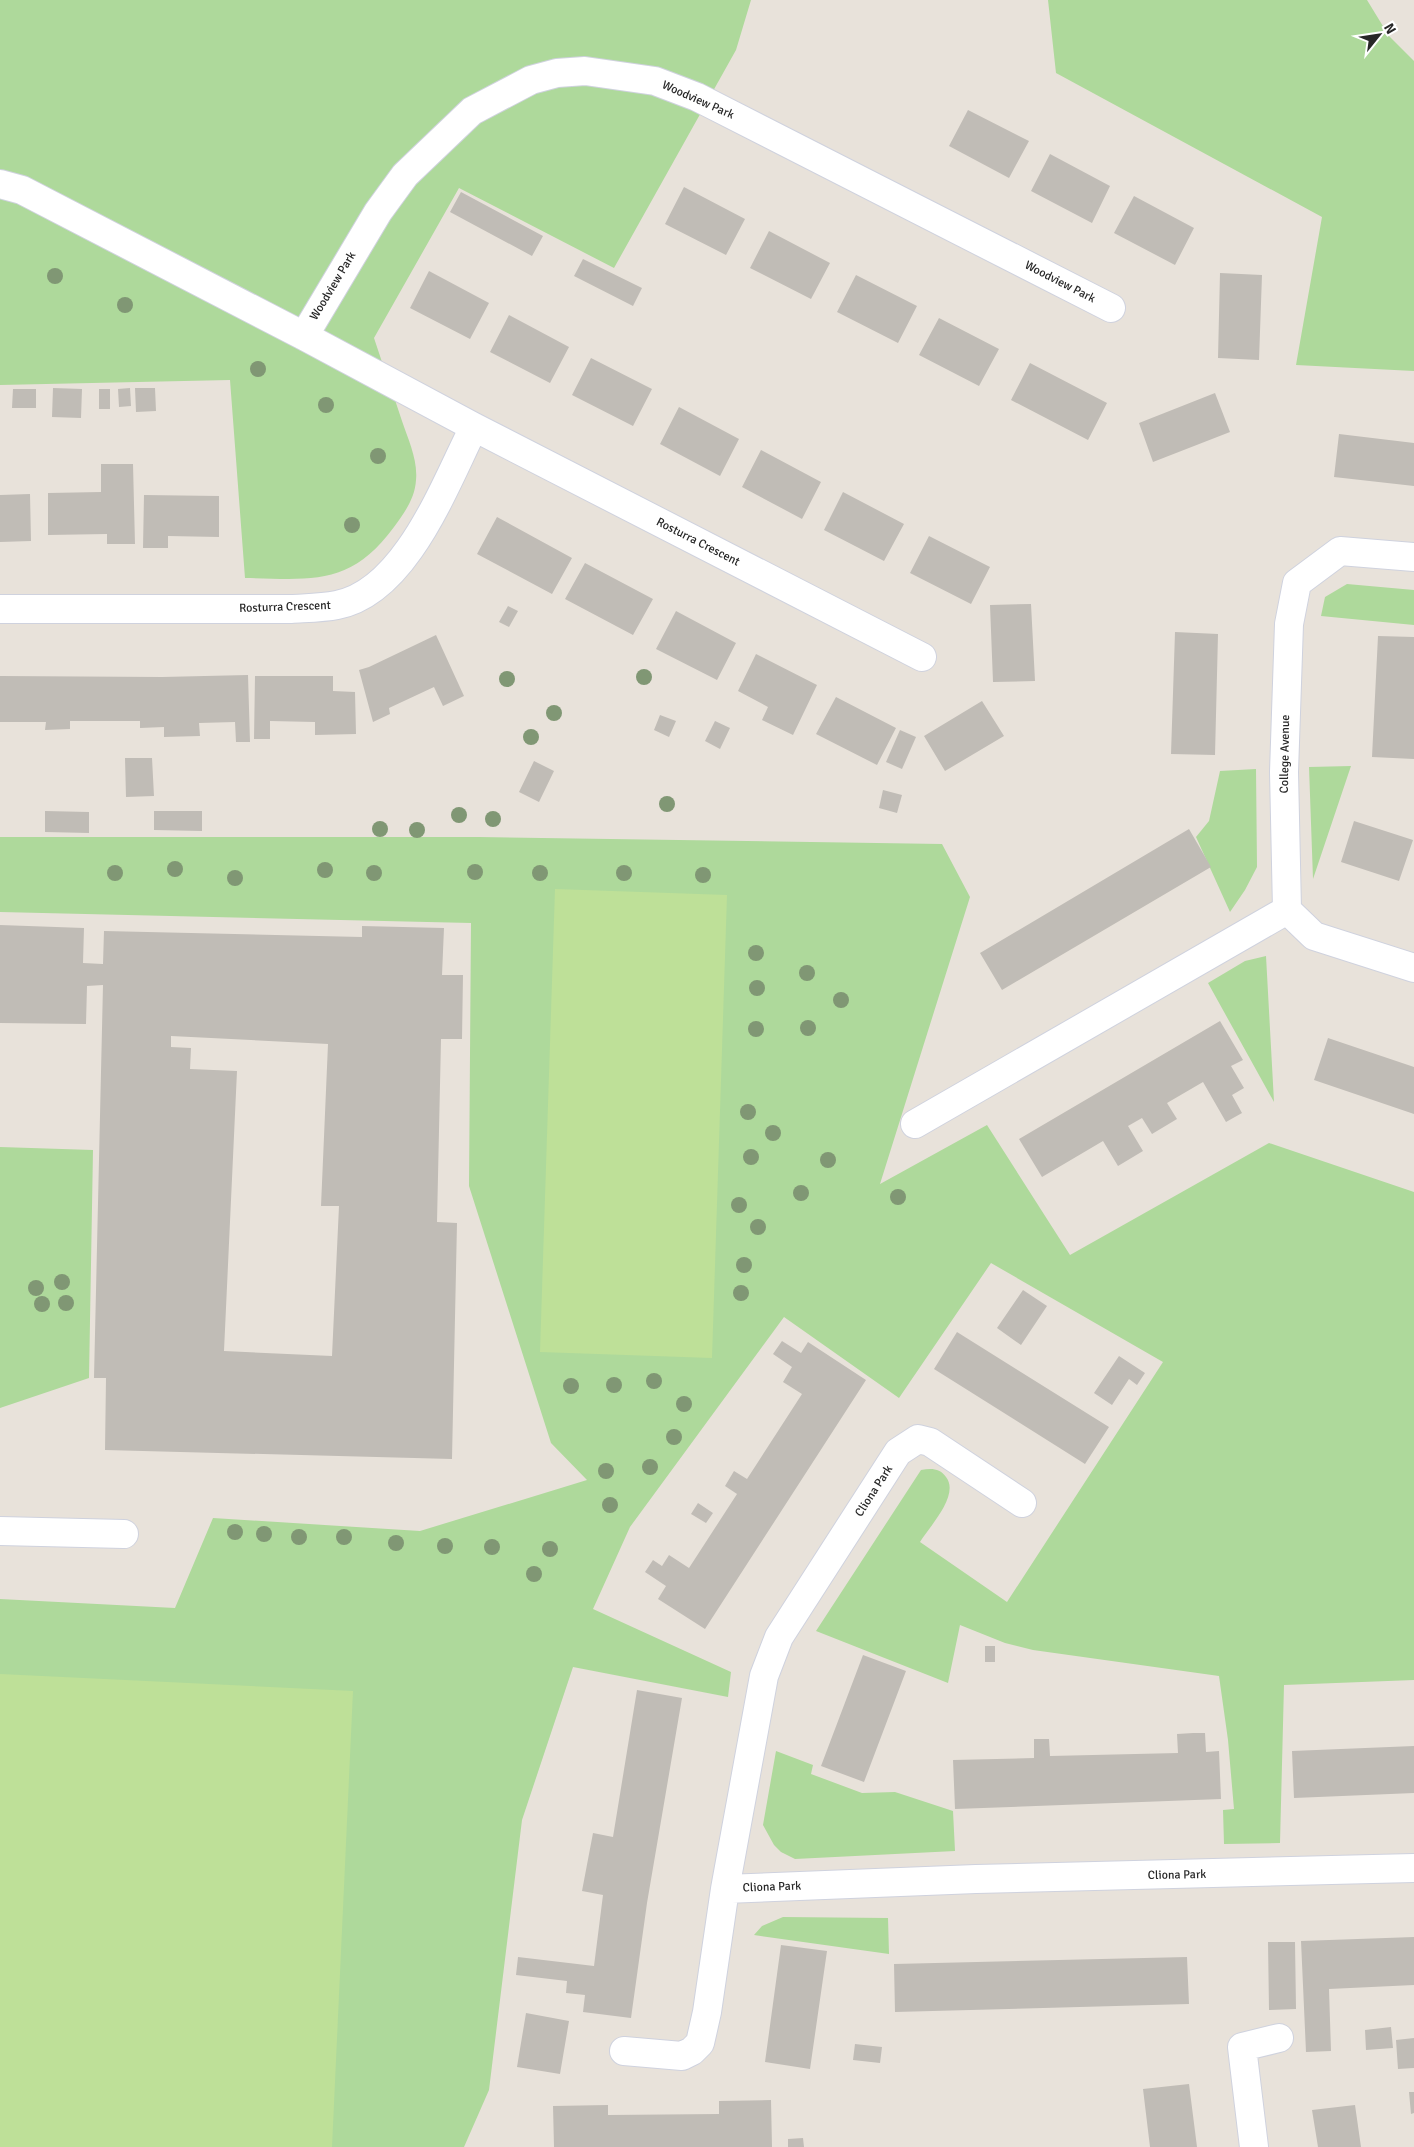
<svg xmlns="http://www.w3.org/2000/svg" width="1414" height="2147" viewBox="0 0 1414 2147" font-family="Signika,sans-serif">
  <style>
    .green { fill: #aed99b }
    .pitch { fill: #bee098 }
    .building { fill: #c0bcb6; fill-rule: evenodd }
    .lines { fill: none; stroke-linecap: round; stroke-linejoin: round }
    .minor-casing { stroke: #cfd2de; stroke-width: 30 }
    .minor { stroke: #fff; stroke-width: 28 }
    .tree { fill: #809774 }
    .labels { text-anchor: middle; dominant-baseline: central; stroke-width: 5; stroke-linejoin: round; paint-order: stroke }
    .street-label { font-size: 12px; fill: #272727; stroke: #fff }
  </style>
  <rect width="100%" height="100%" fill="#e8e2da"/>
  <path class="green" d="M0 0H751L736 50 614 268 459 188 374 338C383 366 393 393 402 421 408 439 418 460 416 480 415 498 405 512 394 527 350 587 311 579 245 578L230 380 0 385Z
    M1048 0H1367L1389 36 1414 61V371L1296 365 1322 217 1056 73Z
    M1347 584 1414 590V625L1321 616 1325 597Z
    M1351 766 1313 879 1309 767Z
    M1256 769 1257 867 1245 890 1230 912 1196 837 1209 821 1220 771Z
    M0 837H479L942 844 970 897 880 1184 987 1125 1070 1255 1269 1143 1414 1192V1680L1284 1685 1280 1843 1224 1844 1223 1810 1234 1809 1228 1740 1219 1676 1033 1650 1005 1643 960 1625 948 1683 816 1631 921 1470C931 1468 940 1468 946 1477 960 1495 930 1526 920 1542L1007 1602 1163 1362 991 1263 899 1398 784 1317 630 1527 593 1609 731 1672 728 1697 573 1667 522 1820 489 2090 464 2147H0V1599L175 1608 213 1518 420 1531 587 1480 551 1443 469 1186 471 923 0 912Z
    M1266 956 1274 1102 1208 983 1245 961Z
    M0 1147 93 1150 89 1378 0 1408Z
    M776 1751 813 1765 811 1774 862 1793 895 1792 953 1811 955 1851 795 1859 781 1852 774 1845 763 1825Z
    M783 1917 888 1918 889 1954 754 1935 762 1926Z"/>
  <path class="pitch" d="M555 889 727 895 712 1358 540 1352Z
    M0 1674 353 1691 332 2147H0Z"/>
  <path class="building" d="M968 110 1029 141 1009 178 949 146Z
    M1050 154 1110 186 1092 223 1031 191Z
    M684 187 745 219 726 255 665 224Z
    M461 192 543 236 532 256 450 212Z
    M1134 196 1194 228 1175 265 1114 233Z
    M769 231 830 263 811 299 750 268Z
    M583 259 642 288 633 306 574 276Z
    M429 271 489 303 470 339 410 308Z
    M1220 273 1262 275 1259 360 1218 358Z
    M856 275 917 306 898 343 837 312Z
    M509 315 569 347 550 383 490 352Z
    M939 318 999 349 979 386 919 355Z
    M591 358 652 389 633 426 572 395Z
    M1030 363 1107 403 1088 440 1011 400Z
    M53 388 82 389 81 418 52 417Z
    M130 388 131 406 119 407 118 389Z
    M135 388H155L156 411 136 412Z
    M13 389H36V408H12Z
    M99 389H110V409H99Z
    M1215 393 1230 432 1153 462 1139 423Z
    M679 407 739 439 720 476 660 444Z
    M1339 434 1414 443V486L1334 477Z
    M761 450 821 482 802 519 742 487Z
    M101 464H133L135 544H107V534L48 535V493L101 492Z
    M843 492 904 524 884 561 824 530Z
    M30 494 31 541 0 542V495Z
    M144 495 219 496V537L168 536V548H143Z
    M497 517 572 558 552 594 477 554Z
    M929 536 990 567 971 604 910 573Z
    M585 563 653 599 633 635 565 599Z
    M1031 604 1035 681 993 682 990 605Z
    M508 606 518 611 509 627 499 622Z
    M676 611 736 643 717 680 656 649Z
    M1175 632 1218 634 1215 755 1171 754Z
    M436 635 464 696 443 706 434 687 389 708 390 714 373 722 359 670 369 667Z
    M1378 636 1414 637V759L1372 757Z
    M756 654 817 685 793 735 762 720 768 707 738 691Z
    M248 675 250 742H236L235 722 199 723 200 736 164 737V727L140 728V721H70V729L45 730 46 722H0V676L162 677Z
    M255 676H333V691L355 692 356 734 315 735V722L270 721V739H254Z
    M836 697 896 728 877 765 816 734Z
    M982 701 1004 736 945 771 924 736Z
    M660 715 676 721 669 737 654 730Z
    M715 721 730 728 720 749 705 741Z
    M900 730 916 737 902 769 886 762Z
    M125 758H152L154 796 126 797Z
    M534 761 554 771 539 802 519 792Z
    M883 790 902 795 897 813 879 808Z
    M45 811 89 812V833L45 832Z
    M154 811H202V831L154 830Z
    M1354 821 1413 840 1399 881 1341 862Z
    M1189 829 1211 867 1002 990 980 953Z
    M0 925 84 928 83 963 103 964 104 931 362 937V926L444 928 442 975H463L462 1039H441L437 1222 457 1223 452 1459 105 1450 106 1378H94L103 985 87 986 86 1024 0 1023ZM171 1036 328 1044 321 1206H339L332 1356 224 1351 237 1071 190 1069 191 1048 171 1047Z
    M1220 1021 1243 1060 1231 1066 1244 1088 1232 1095 1242 1113 1226 1122 1203 1082 1167 1103 1177 1119 1152 1134 1142 1118 1128 1126 1143 1151 1118 1166 1103 1141 1042 1177 1019 1139Z
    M1328 1038 1414 1067V1114L1314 1080Z
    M1023 1290 1047 1306 1021 1345 997 1328Z
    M957 1332 1109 1427 1085 1464 934 1369Z
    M782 1341 801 1353 808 1342 866 1380 705 1629 658 1599 666 1586 645 1572 653 1560 662 1566 669 1555 689 1568 737 1494 725 1486 734 1471 747 1479 802 1394 783 1382 792 1367 773 1354Z
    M1119 1356 1145 1373 1137 1385 1129 1379 1112 1405 1094 1393Z
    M698 1503 713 1513 706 1523 691 1514Z
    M985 1646H995V1662H985Z
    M863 1655 906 1671 864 1782 821 1766Z
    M637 1690 682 1698 647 1903 631 2018 583 2012 585 1995 566 1993 567 1981 516 1975 518 1957 594 1966 603 1895 582 1891 593 1833 613 1837Z
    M1193 1733H1205L1206 1752 1219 1751 1221 1799 955 1809 953 1760 1034 1758V1739H1049L1050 1756 1178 1753 1177 1734Z
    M1414 1746V1793L1294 1798 1292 1751Z
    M1414 1937V1985L1329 1989 1331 2051 1306 2052 1301 1941Z
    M1268 1942H1295L1296 2009 1269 2010Z
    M781 1945 827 1951 810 2069 765 2062Z
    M1187 1957 1189 2004 895 2012 894 1964Z
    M526 2013 569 2021 560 2074 517 2067Z
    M1391 2027 1393 2048 1366 2050 1365 2030Z
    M1414 2038V2068L1398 2069 1396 2040Z
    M855 2044 882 2047 880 2063 853 2060Z
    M1189 2084 1197 2147H1150L1143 2089Z
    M1409 2092H1414V2113L1411 2114Z
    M771 2100 772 2147H554L553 2106 608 2105V2115L719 2114V2101Z
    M1355 2105 1361 2147H1318L1312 2110Z
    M803 2138 804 2147H788V2139Z"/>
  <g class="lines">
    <g class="minor-casing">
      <path id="minor" d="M0 184 22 190 304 336 474 427 922 657
        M304 336 378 212 405 175 472 111 531 80 557 73 585 71 655 81 697 97 1111 308
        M1414 557 1340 551 1297 583 1289 624 1284 772 1287 910 1314 936 1414 968
        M0 609H291C306 608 322 608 337 605 406 592 445 484 474 427
        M915 1124 1287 910
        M1022 1503 930 1442 918 1439 898 1452 779 1637 764 1676 725 1889 976 1879 1414 1868
        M0 1531 124 1534
        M624 2051 682 2056 692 2051 700 2043 707 2012 725 1889
        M1254 2147 1242 2047 1279 2038"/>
    </g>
    <use href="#minor" class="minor"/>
  </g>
  <g class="tree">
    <circle cx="55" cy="276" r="8"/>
    <circle cx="125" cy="305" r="8"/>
    <circle cx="258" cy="369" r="8"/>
    <circle cx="326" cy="405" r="8"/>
    <circle cx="378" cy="456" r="8"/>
    <circle cx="352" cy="525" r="8"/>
    <circle cx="644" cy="677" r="8"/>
    <circle cx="507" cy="679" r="8"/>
    <circle cx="554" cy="713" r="8"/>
    <circle cx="531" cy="737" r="8"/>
    <circle cx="667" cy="804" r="8"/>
    <circle cx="459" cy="815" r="8"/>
    <circle cx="493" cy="819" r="8"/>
    <circle cx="380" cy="829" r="8"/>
    <circle cx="417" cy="830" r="8"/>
    <circle cx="175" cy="869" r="8"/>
    <circle cx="325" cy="870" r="8"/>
    <circle cx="475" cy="872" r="8"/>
    <circle cx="115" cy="873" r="8"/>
    <circle cx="374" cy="873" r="8"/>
    <circle cx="540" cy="873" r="8"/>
    <circle cx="624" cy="873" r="8"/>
    <circle cx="703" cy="875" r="8"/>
    <circle cx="235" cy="878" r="8"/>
    <circle cx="756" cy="953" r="8"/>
    <circle cx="807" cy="973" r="8"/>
    <circle cx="757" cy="988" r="8"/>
    <circle cx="841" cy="1000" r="8"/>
    <circle cx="808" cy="1028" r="8"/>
    <circle cx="756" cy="1029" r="8"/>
    <circle cx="748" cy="1112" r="8"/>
    <circle cx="773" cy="1133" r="8"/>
    <circle cx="751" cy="1157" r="8"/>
    <circle cx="828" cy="1160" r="8"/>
    <circle cx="801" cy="1193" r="8"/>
    <circle cx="898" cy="1197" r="8"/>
    <circle cx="739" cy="1205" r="8"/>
    <circle cx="758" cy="1227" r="8"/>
    <circle cx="744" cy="1265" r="8"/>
    <circle cx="62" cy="1282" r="8"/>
    <circle cx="36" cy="1288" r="8"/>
    <circle cx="741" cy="1293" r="8"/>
    <circle cx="66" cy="1303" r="8"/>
    <circle cx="42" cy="1304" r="8"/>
    <circle cx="654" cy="1381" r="8"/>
    <circle cx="614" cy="1385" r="8"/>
    <circle cx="571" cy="1386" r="8"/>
    <circle cx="684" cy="1404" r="8"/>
    <circle cx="674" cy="1437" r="8"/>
    <circle cx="650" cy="1467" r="8"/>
    <circle cx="606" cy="1471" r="8"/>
    <circle cx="610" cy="1505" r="8"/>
    <circle cx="235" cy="1532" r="8"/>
    <circle cx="264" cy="1534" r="8"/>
    <circle cx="299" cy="1537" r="8"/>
    <circle cx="344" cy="1537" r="8"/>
    <circle cx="396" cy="1543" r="8"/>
    <circle cx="445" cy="1546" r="8"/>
    <circle cx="492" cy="1547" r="8"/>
    <circle cx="550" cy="1549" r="8"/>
    <circle cx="534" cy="1574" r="8"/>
  </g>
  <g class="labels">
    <g class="street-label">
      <text transform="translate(698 100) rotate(24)">Woodview Park</text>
      <text transform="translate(1060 282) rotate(27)">Woodview Park</text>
      <text transform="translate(333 286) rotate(-59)">Woodview Park</text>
      <text transform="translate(698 542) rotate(27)">Rosturra Crescent</text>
      <text transform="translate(285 607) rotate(-2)">Rosturra Crescent</text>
      <text transform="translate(1285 754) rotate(-89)">College Avenue</text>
      <text transform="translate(874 1491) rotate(-57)">Cliona Park</text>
      <text transform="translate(1177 1875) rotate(-1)">Cliona Park</text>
      <text transform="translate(772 1887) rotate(-2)">Cliona Park</text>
    </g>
  </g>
  <g transform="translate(1379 35) rotate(60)" stroke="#ffffff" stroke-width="4" paint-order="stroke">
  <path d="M0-4L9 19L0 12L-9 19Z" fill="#272727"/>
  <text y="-8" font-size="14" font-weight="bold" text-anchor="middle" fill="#272727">N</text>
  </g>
</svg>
